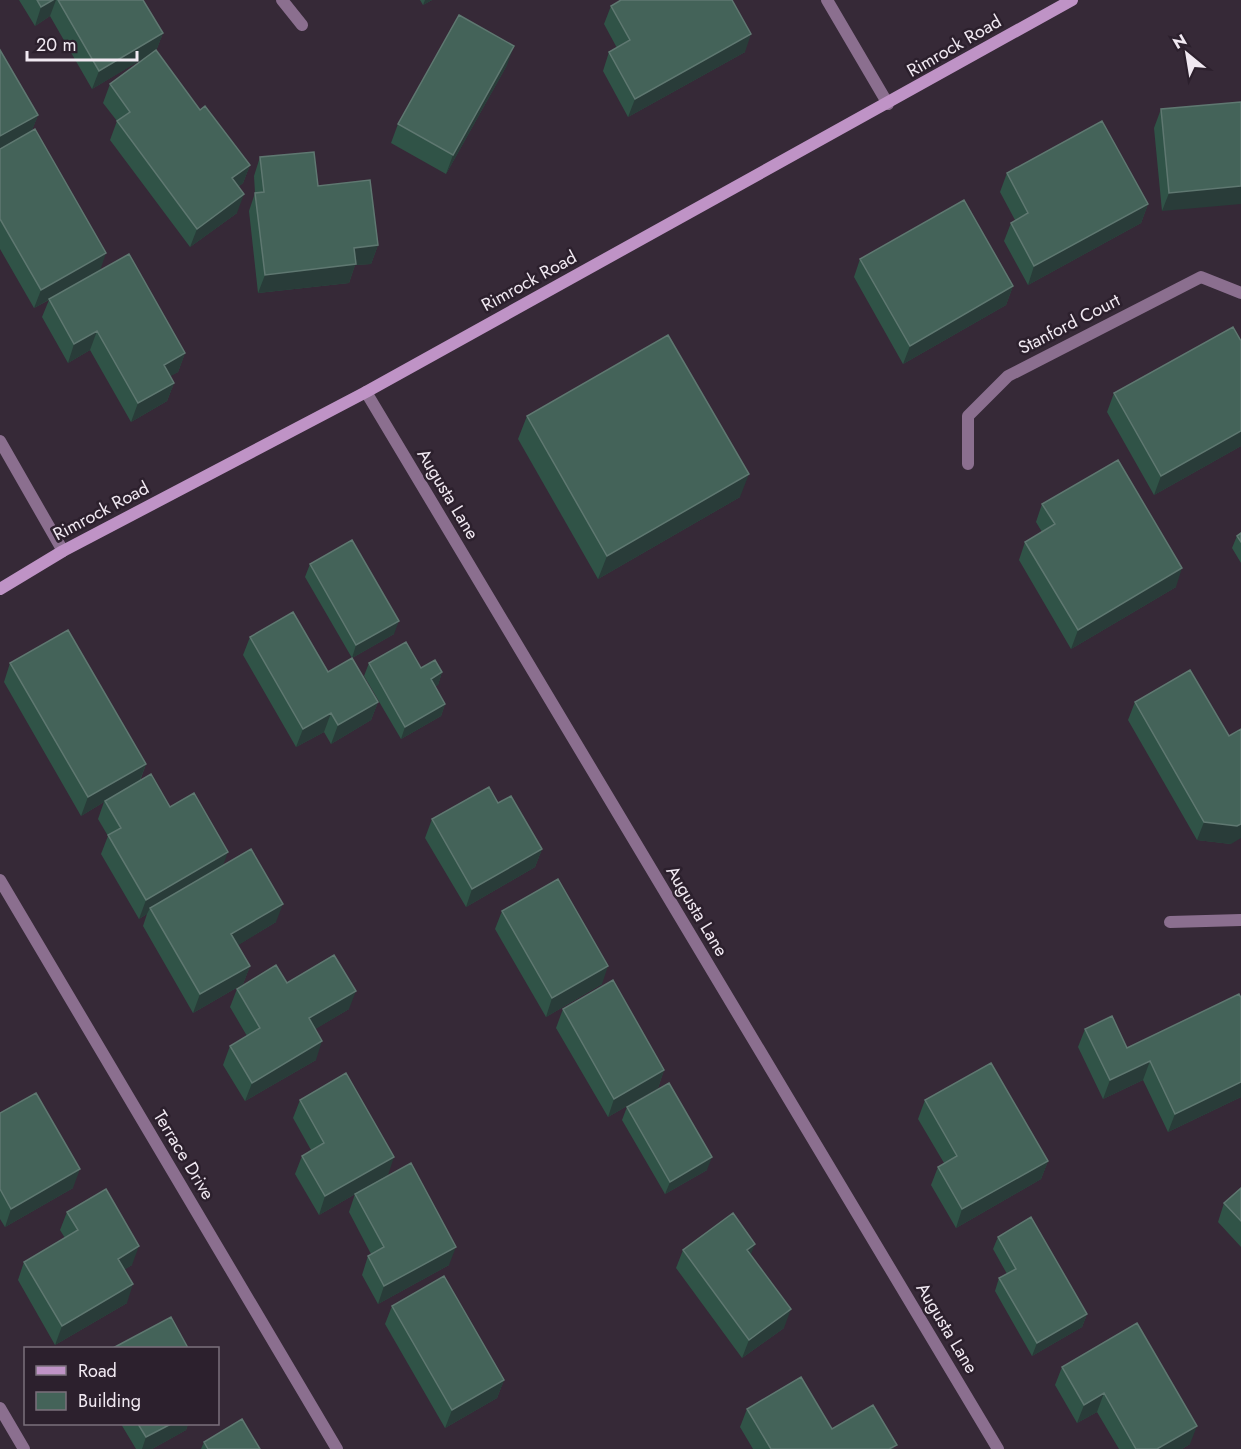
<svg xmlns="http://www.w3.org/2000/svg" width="1241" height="1449" viewBox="0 0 1241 1449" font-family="Jost,sans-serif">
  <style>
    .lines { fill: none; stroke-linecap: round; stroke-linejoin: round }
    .lane { stroke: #8b6f8f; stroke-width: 12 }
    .street { stroke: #8b6f8f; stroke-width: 12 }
    .secondary { stroke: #bf93c6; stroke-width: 12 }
    .wall { fill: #305347 }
    .shaded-wall { fill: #293c39 }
    .building { fill: #446359; stroke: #5f7871; stroke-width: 1.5 }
    .labels { text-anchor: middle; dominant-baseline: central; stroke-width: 5; stroke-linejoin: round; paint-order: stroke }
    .street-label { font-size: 18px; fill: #f1e9f2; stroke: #2c202d }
  </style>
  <rect width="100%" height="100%" fill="#362937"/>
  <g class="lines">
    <path class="lane" d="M0 1408 24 1449"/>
    <path class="street" d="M282 0 302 25
      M827 0 888 104
      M366 392 998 1449
      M0 441 63 551
      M968 464V416L1008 376 1201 277 1241 293
      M0 880 337 1449
      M1170 922 1241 920"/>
    <path class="secondary" d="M0 589 63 551 366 392 1072 0"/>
  </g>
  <path class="wall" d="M19 0H143L163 33 156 51 200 110 250 165 243 183 238 187 237 213 190 247 110 140 117 121 103 103 110 84 147 56 92 89 50 16 35 26Z
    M420 0H432L423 5Z
    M611 6 745 52 628 117 603 71 609 52 617 48 604 24Z
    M0 50 38 115 32 130 100 270 185 353 178 372 170 376 174 383 167 401 131 422 90 350 68 363 42 317 49 300 34 308 0 249Z
    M507 65 446 174 391 143 398 124Z
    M1241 102 1162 211 1154 128 1161 109Z
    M260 157 318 186 378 245 371 264 355 265 349 283 258 293 249 211 255 193 254 176Z
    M1007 173 1148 204 1141 223 1028 285 1004 241 1011 223 1015 220 1000 192Z
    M860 259 1013 286 1006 305 903 364 854 277Z
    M1241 341V446L1154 495 1107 412 1114 393Z
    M527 416 740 497 598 579 518 439Z
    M1042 504 1176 587 1071 649 1019 560 1025 542 1042 532 1036 522Z
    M1241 533V563L1232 548 1237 536Z
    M310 564 394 634 352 658 305 577Z
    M250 637 328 672 378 702 371 720 331 744 324 732 296 747 243 655Z
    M10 663 146 764 140 781 170 807 276 922 238 945 250 966 243 984 193 1013 143 926 147 914 139 919 101 854 108 836 98 819 104 802 81 816 4 682Z
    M369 663 421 668 442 672 438 685 435 686 445 704 441 716 401 739 364 676Z
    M1135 702 1231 844 1197 840 1128 720Z
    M498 803 542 849 535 867 466 907 425 838 432 819Z
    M502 911 602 984 546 1017 495 929Z
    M287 983 349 1009 315 1029 316 1060 245 1101 223 1065 230 1046 247 1036 230 1007 237 989Z
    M1241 998V1097L1168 1132 1143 1080 1103 1099 1078 1047 1085 1029 1127 1048Z
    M563 1009 664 1070 658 1088 608 1117 556 1028Z
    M300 1100 388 1175 319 1215 295 1174 302 1156 311 1150 293 1118Z
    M925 1100 1048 1161 1041 1179 956 1228 931 1185 938 1167 944 1163 918 1119Z
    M627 1107 707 1170 665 1194 622 1120Z
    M0 1113 73 1188 5 1227 0 1219Z
    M1241 1188V1247L1218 1222 1224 1203Z
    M355 1194 449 1265 378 1304 362 1275 368 1256 371 1254 349 1212Z
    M67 1212 132 1265 125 1269 127 1303 55 1345 18 1280 24 1262 65 1238 60 1230Z
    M998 1237 1087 1314 1082 1327 1032 1356 995 1291 999 1278 1007 1274 993 1249Z
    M683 1250 751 1255 784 1328 742 1358 676 1268Z
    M392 1306 504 1380 497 1398 445 1428 385 1324Z
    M1062 1367 1190 1444 1182 1449H1119L1097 1412 1077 1423 1055 1385Z
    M747 1409 895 1449H753L740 1427Z
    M121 1424H188L186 1430 152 1449H136Z
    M204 1442 208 1449H201Z"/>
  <path class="shaded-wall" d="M53 0H56L50 16 35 26 41 7Z
    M425 0H432L423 5Z
    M163 33 156 51 92 89 99 71Z
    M751 34 745 52 628 117 635 99Z
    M514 46 507 65 446 174 453 155Z
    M38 115 31 133 0 151V136Z
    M250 165 243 183 225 197 232 178Z
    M1241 186V204L1162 211 1169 193Z
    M244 194 237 213 190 247 197 229Z
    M1148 204 1141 223 1028 285 1034 266Z
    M378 245 371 264 355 265 349 283 258 293 265 275 354 248Z
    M106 253 100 271 34 308 41 290Z
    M1013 286 1006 305 903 364 910 346Z
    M97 331 90 350 68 363 74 344Z
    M185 353 178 372 158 383 164 365Z
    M174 383 167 401 131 422 138 403Z
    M1241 431V446L1154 495 1161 476Z
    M749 474 740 497 598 579 607 556Z
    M1182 568 1176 587 1071 649 1078 630Z
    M399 621 394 634 352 658 356 645Z
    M442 672 438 685 426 691 431 679Z
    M378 702 371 720 331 744 338 725Z
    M445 704 441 716 401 739 405 727Z
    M331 713 324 732 296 747 303 729Z
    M146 764 139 782 105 801 104 802 81 816 88 797Z
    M1204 822 1241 824V838L1231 844 1197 840Z
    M542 849 535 867 466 907 472 889Z
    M228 852 221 871 150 908 147 914 139 919 146 900Z
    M283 904 276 922 225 953 231 934Z
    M250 966 243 984 193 1013 200 994Z
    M608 966 602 984 546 1017 552 998Z
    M356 991 349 1009 302 1037 309 1018Z
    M322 1041 316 1060 245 1101 252 1083Z
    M1150 1061 1143 1080 1103 1099 1110 1080Z
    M664 1070 658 1088 608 1117 614 1099Z
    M1241 1082V1097L1168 1132 1175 1114Z
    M394 1157 388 1175 319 1215 325 1196Z
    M712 1157 707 1170 665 1194 670 1182Z
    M1048 1161 1041 1179 956 1228 962 1209Z
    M80 1169 73 1188 5 1227 11 1209Z
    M755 1244 748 1262 747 1250Z
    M139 1246 132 1265 112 1277 118 1259Z
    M456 1247 449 1265 378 1304 384 1286Z
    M133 1284 127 1303 55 1345 62 1326Z
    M791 1309 784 1328 742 1358 749 1340Z
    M1087 1314 1082 1327 1032 1356 1037 1343Z
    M504 1380 497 1398 445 1428 452 1410Z
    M1104 1393 1097 1412 1077 1423 1084 1405Z
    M171 1424H188L186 1430 152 1449H142L146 1437Z
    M1197 1426 1190 1444 1182 1449H1157Z"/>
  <path class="building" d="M37 0H53L41 7Z
    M58 0H143L163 33 99 71Z
    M621 0H732L751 34 635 99 609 52 630 40 611 6Z
    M459 15 514 46 453 155 398 124Z
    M0 50 38 115 0 136Z
    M156 50 200 110 205 106 250 165 232 178 244 194 197 229 117 121 130 112 110 84Z
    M1241 102V186L1169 193 1161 109Z
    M1102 121 1148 204 1034 266 1011 223 1028 213 1007 173Z
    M35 129 106 253 41 290 0 219V149Z
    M314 152 318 186 370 180 378 245 354 248 356 264 265 275 255 193 264 192 260 157Z
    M964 200 1013 286 910 346 860 259Z
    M129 254 185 353 164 365 174 383 138 403 97 331 74 344 49 299Z
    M1233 327 1241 341V431L1161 476 1114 393Z
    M668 335 749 474 607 556 527 416Z
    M1118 460 1182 568 1078 630 1025 542 1055 524 1042 504Z
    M1241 533V542L1237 536Z
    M352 540 399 621 356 645 310 564Z
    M293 612 328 672 352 658 378 702 338 725 331 713 303 729 250 637Z
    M68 630 146 764 88 797 10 663Z
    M406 642 421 668 435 660 442 672 431 679 445 704 405 727 369 663Z
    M1190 670 1229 736 1241 729V824L1237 826 1204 822 1135 702Z
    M151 774 170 807 194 793 228 852 146 900 108 835 121 828 105 801Z
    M489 787 498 803 511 796 542 849 472 889 432 819Z
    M251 849 283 904 231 934 250 966 200 994 150 908Z
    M558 879 608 966 552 998 502 911Z
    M334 955 356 991 309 1018 322 1041 252 1083 230 1046 260 1028 237 989 276 965 287 983Z
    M613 980 664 1070 614 1099 563 1009Z
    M1239 994 1241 998V1082L1175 1114 1150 1061 1110 1080 1085 1029 1112 1016 1127 1048Z
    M991 1063 1048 1161 962 1209 938 1167 957 1156 925 1100Z
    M346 1073 394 1157 325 1196 302 1156 324 1143 300 1100Z
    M669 1083 712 1157 670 1182 627 1107Z
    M36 1093 80 1169 11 1209 0 1189V1113Z
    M411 1163 456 1247 384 1286 368 1256 384 1247 355 1194Z
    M1241 1188V1221L1224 1203Z
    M106 1189 139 1246 118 1259 133 1284 62 1326 24 1262 78 1230 67 1212Z
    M733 1213 755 1244 747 1250 791 1309 749 1340 683 1250Z
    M1031 1217 1087 1314 1037 1343 999 1278 1016 1269 998 1237Z
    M444 1276 504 1380 452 1410 392 1306Z
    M171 1317 188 1348H113Z
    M1137 1323 1197 1426 1157 1449H1136L1104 1393 1084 1405 1062 1367Z
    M801 1377 832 1429 873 1405 897 1445 889 1449H771L747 1409Z
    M242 1419 260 1449H208L204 1442Z
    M138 1424H171L146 1437Z"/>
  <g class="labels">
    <g class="street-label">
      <text transform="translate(954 46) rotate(-30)">Rimrock Road</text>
      <text transform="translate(529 281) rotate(-29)">Rimrock Road</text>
      <text transform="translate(1069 324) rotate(-27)">Stanford Court</text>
      <text transform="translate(448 494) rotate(59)">Augusta Lane</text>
      <text transform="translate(101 511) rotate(-28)">Rimrock Road</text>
      <text transform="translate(697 911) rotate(59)">Augusta Lane</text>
      <text transform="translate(184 1155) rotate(59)">Terrace Drive</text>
      <text transform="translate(947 1328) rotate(59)">Augusta Lane</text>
    </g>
  </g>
  <rect x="24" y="1347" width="195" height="78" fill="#2c202d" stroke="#7b707c" stroke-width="1.5"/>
  <rect x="36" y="1366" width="30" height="9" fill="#bf93c6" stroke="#7b707c" stroke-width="1.5"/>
  <text x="78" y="1377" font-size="18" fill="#f1e9f2">Road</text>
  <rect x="36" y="1392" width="30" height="18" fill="#446359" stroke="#7b707c" stroke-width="1.5"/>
  <text x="78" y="1407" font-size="18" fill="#f1e9f2">Building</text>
  <g transform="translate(1187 54) rotate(330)" stroke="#2c202d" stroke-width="4.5" paint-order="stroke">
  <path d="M0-4.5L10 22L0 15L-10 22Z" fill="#f1e9f2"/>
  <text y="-9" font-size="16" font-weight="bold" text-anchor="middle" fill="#f1e9f2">N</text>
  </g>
  <path d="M27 51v9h110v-9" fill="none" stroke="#f1e9f2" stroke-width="3"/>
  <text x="36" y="51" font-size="18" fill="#f1e9f2" stroke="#2c202d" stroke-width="4.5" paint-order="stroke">20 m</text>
</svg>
